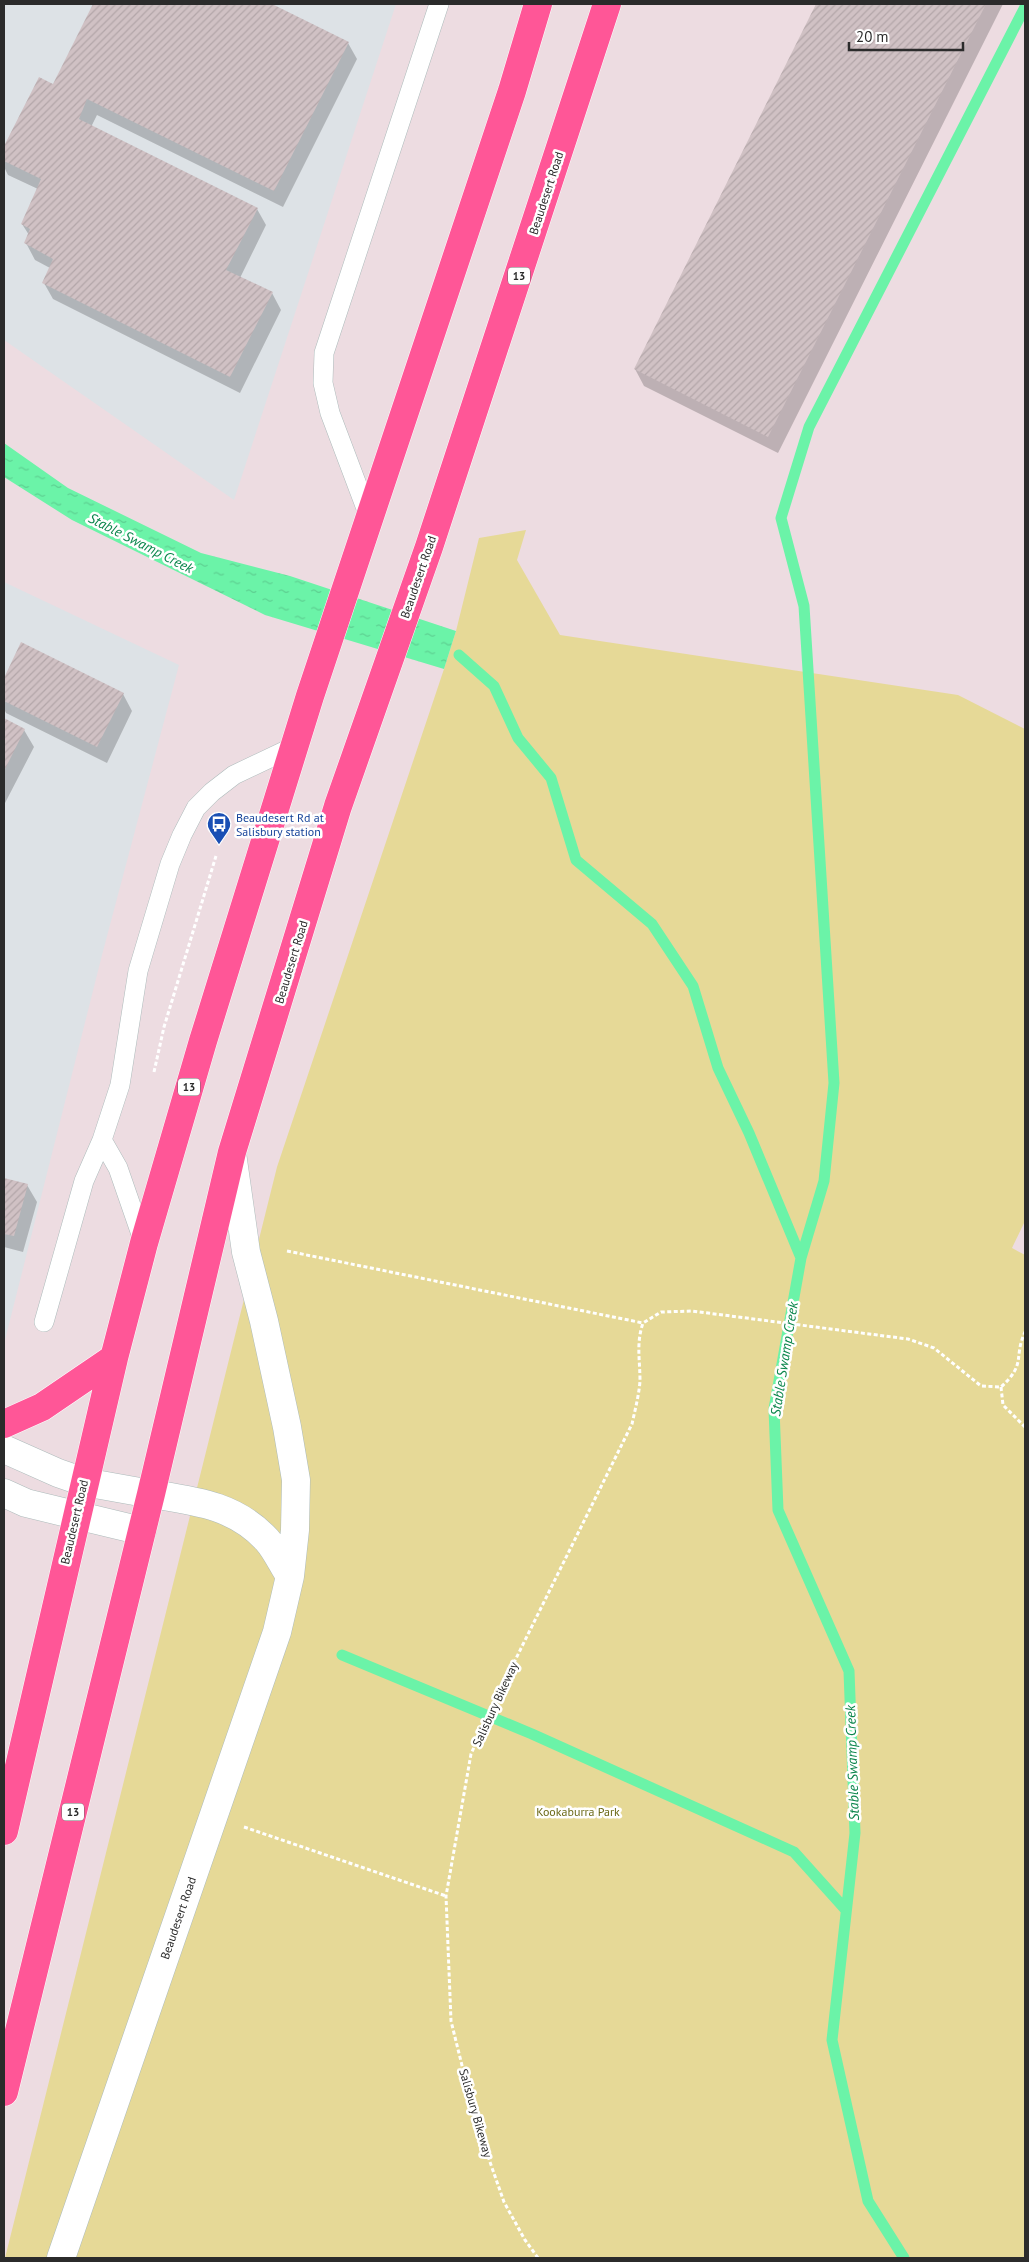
<svg xmlns="http://www.w3.org/2000/svg" width="1029" height="2262" viewBox="0 0 1029 2262" font-family="'PT Sans',sans-serif">
  <style>
    .industrial { fill: #dde2e6 }
    .park { fill: #e6d997 }
    .water { fill: url(#water-ripples) }
    .shadow { fill: #0003 }
    .lines { fill: none; stroke-linecap: round; stroke-linejoin: round }
    .stream { stroke: #6bf3a8; stroke-width: 11 }
    .building { fill: url(#building-hatch) }
    .lane-casing { stroke: #adbbbb; stroke-width: 20 }
    .street-casing { stroke: #adbbbb; stroke-width: 29 }
    .secondary-casing { stroke: #adbbbb; stroke-width: 29 }
    .highway-casing { stroke: #fff; stroke-width: 29 }
    .path { stroke: #fff; stroke-width: 3; stroke-dasharray: 4 2.5; stroke-linecap: butt }
    .lane { stroke: #fff; stroke-width: 19 }
    .street { stroke: #fff; stroke-width: 28 }
    .secondary { stroke: #fff; stroke-width: 28 }
    .highway { stroke: #ff5697; stroke-width: 28 }
    .labels { text-anchor: middle; dominant-baseline: central; stroke-width: 5; stroke-linejoin: round; paint-order: stroke }
    .shield { fill: #fff; stroke: #6b6b6b; stroke-width: 1 }
    .shield-label { font-size: 11px; font-weight: bold; fill: #2b2b2b }
    .street-label { font-size: 12px; fill: #2b2b2b; stroke: #fff }
    .transit-label { font-size: 12px; fill: #164399; stroke: #fff; text-anchor: start }
    .park-label { font-size: 12px; fill: #6b6917; stroke: #fff }
    .water-label { font-size: 14px; font-style: italic; fill: #0a854b; stroke: #fff }
  </style>
  <defs>
    <pattern id="water-ripples" width="26" height="14" patternUnits="userSpaceOnUse" patternTransform="scale(1.25)"><rect width="26" height="14" fill="#6bf3a8"/><path d="M2 4q2-2 4 0t4 0M15 11q2-2 4 0t4 0" fill="none" stroke="#5dd091"/></pattern>
    <pattern id="building-hatch" width="6" height="6" patternUnits="userSpaceOnUse" patternTransform="scale(1.25)"><rect width="6" height="6" fill="#d0c1c4"/><path d="M-1 1l2-2M0 6l6-6M5 7l2-2" fill="none" stroke="#b3a6a9"/></pattern>
  </defs>
  <rect width="100%" height="100%" fill="#eddce1"/>
  <path class="industrial" d="M4 4H396L234 500 4 340Z
    M4 582 179 665 102 955 4 1344Z"/>
  <path class="park" d="M526 530 517 560 560 635 958 695 1025 729V1221L1012 1248 1025 1255V2258H5L277 1167 444 669 456 631 479 538Z"/>
  <path class="water" d="M4 443 68 488 201 553 290 576 456 631 444 669 265 615 72 520 4 477Z"/>
  <path class="shadow" d="M94 4H269L348 43 357 59 283 207 97 115 91 127 257 209 266 225 240 278 272 293 281 310 240 393 53 299 44 283 50 268 35 260 26 243 29 235 22 224 38 189 8 175 4 167V149L39 79 54 85Z
    M817 4H1003L778 453 644 386 635 369Z
    M22 644 123 694 132 711 107 763 6 713 4 709V681Z
    M4 720 24 730 34 747 4 805Z
    M4 1179 27 1185 37 1202 23 1252 4 1247Z"/>
  <g class="lines">
    <path class="stream" d="M459 655 494 686 518 738 551 778 576 860 652 924 693 986 718 1068 749 1133 801 1258 774 1409 778 1510 849 1671 855 1833 832 2040 868 2201 904 2258
      M801 1258 824 1181 834 1083 804 606 781 518 809 427 1025 7
      M342 1655 532 1734 794 1852 846 1910"/>
  </g>
  <path class="building" d="M93 4H272L349 42 274 191 87 99 79 119 258 208 226 270 273 292 230 377 42 283 53 259 24 243 30 229 21 224 41 179 4 161V146L39 77 53 84Z
    M816 4H986L768 437 634 369Z
    M21 642 124 693 97 747 4 701V678Z
    M4 718 25 729 4 771Z
    M4 1178 28 1184 14 1236 4 1234Z"/>
  <g class="lines">
    <g class="lane-casing">
      <path id="lane" d="M370 519 330 413 323 383 324 353 439 4
        M144 1243 118 1168 102 1140 120 1085 138 971 170 864 182 835 196 808 212 792 234 775 295 746
        M44 1322 84 1181 102 1140"/>
    </g>
    <g class="street-casing">
      <path id="street" d="M151 1494C195 1501 235 1505 267 1540 276 1550 282 1564 290 1576
        M61 2258 277 1632 290 1576 295 1530 296 1480 287 1427 264 1321 246 1252 232 1153"/>
    </g>
    <g class="secondary-casing">
      <path id="secondary" d="M4 1449 58 1473 84 1482 151 1494
        M4 1493 26 1503 142 1531"/>
    </g>
    <g class="highway-casing">
      <path id="highway" d="M4 1424 42 1407 114 1358
        M4 1831 114 1358 144 1243 203 1041 310 696 512 91 538 4
        M4 2092 151 1494 232 1152 338 806 429 547 607 4"/>
    </g>
    <path class="path" d="M154 1072 164 1027 216 856
      M287 1251 643 1323
      M1001 1387 1003 1405 1025 1427
      M244 1827 446 1896
      M538 2258 525 2240 504 2202 476 2122 451 2021 446 1896 471 1754 493 1705 632 1424C635 1410 639 1395 640 1381 640 1360 636 1343 643 1323L661 1312 692 1311 908 1339 934 1348 981 1386 1001 1387C1027 1363 1013 1358 1025 1332"/>
    <use href="#lane" class="lane"/>
    <use href="#street" class="street"/>
    <use href="#secondary" class="secondary"/>
    <use href="#highway" class="highway"/>
  </g>
  <defs>
    <g id="bus-pin" transform="scale(1.25)"><path d="M0 17L-7.5 6A9.5 9.5 0 1 1 7.5 6Z" fill="#1a4fb4" stroke="#fff"/><path d="M-5-6H5V4H4V6H2V4H-2V6H-4V4H-5ZM-3.5-4V0h7V-4ZM-3.5 1.2v1.5H-2V1.2ZM2 1.2v1.5H3.5V1.2Z" fill="#fff"/></g>
  </defs>
  <g fill-rule="evenodd">
    <use href="#bus-pin" x="219" y="824"/>
  </g>
  <g class="labels">
    <g class="shield">
      <rect x="508" y="267.5" width="22" height="17" rx="4"/>
      <rect x="178" y="1078.5" width="22" height="17" rx="4"/>
      <rect x="62" y="1803.5" width="22" height="17" rx="4"/>
    </g>
    <g class="shield-label">
      <text x="519" y="276">13</text>
      <text x="189" y="1087">13</text>
      <text x="73" y="1812">13</text>
    </g>
    <g class="street-label">
      <text transform="translate(546 193) rotate(-72)">Beaudesert Road</text>
      <text transform="translate(418 577) rotate(-71)">Beaudesert Road</text>
      <text transform="translate(291 962) rotate(-73)">Beaudesert Road</text>
      <text transform="translate(74 1522) rotate(-77)">Beaudesert Road</text>
      <text transform="translate(495 1704) rotate(-65)">Salisbury Bikeway</text>
      <text transform="translate(178 1918) rotate(-71)">Beaudesert Road</text>
      <text transform="translate(476 2113) rotate(74)">Salisbury Bikeway</text>
    </g>
    <g class="transit-label">
      <text x="236" y="817">Beaudesert Rd at<tspan x="236" dy="14">Salisbury station</tspan></text>
    </g>
    <g class="park-label">
      <text x="578" y="1811">Kookaburra Park</text>
    </g>
    <g class="water-label">
      <text transform="translate(141 543) rotate(27)">Stable Swamp Creek</text>
      <text transform="translate(784 1359) rotate(-81)">Stable Swamp Creek</text>
      <text transform="translate(852 1763) rotate(-92)">Stable Swamp Creek</text>
    </g>
  </g>
  <rect width="1029" height="2262" fill="none" stroke="#2b2b2b" stroke-width="10"/>
  <path d="M849 42v8h114v-8" fill="none" stroke="#2b2b2b" stroke-width="2.5"/>
  <text x="856" y="42" font-size="15" fill="#2b2b2b" stroke="#ffffff" stroke-width="4" paint-order="stroke">20 m</text>
</svg>
